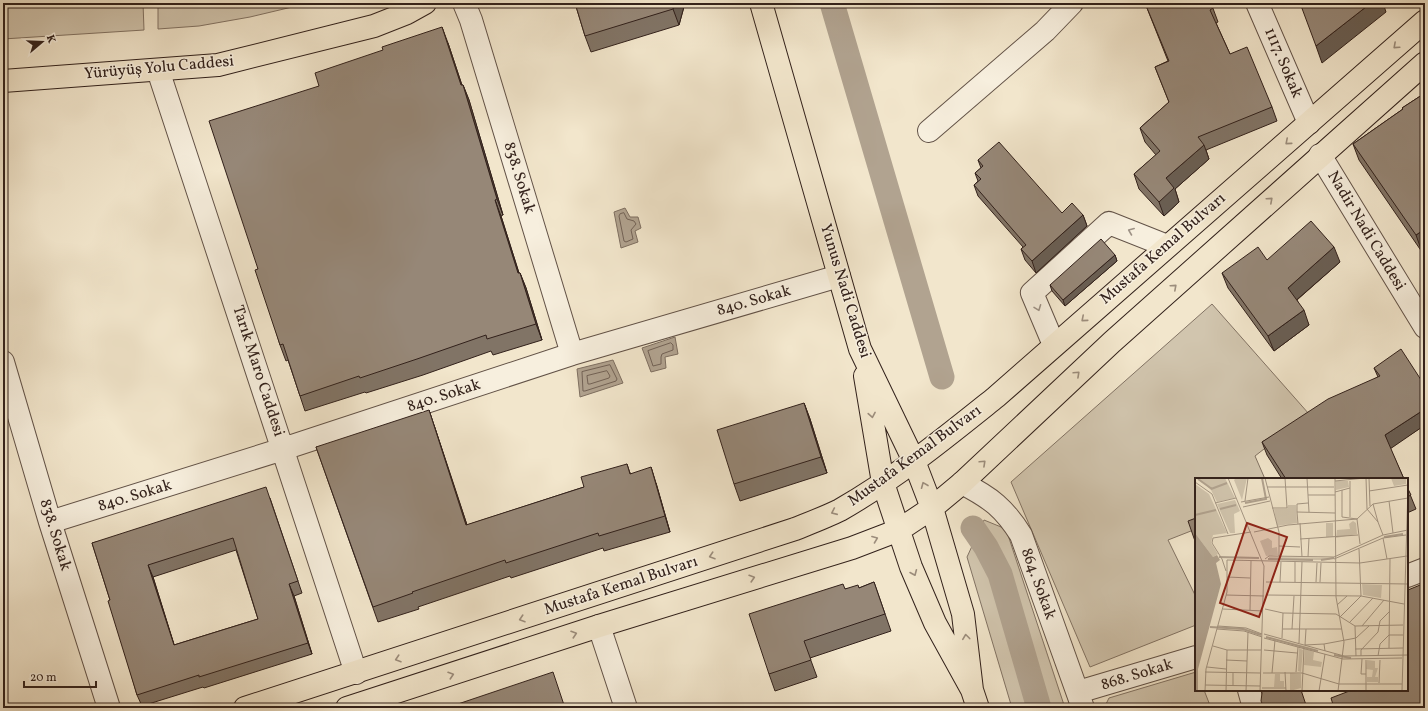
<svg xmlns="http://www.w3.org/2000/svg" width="1428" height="711" viewBox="0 0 1428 711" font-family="Vollkorn,serif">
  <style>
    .green { fill: #d1c5ae; stroke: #827364 }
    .water { fill: #b1a390; stroke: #7e6f61 }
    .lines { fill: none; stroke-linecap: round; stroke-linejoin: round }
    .shore { stroke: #726256; stroke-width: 1 }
    .canal { stroke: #b1a390; stroke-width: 25 }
    .minor-casing { stroke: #625247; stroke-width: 24 }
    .major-casing { stroke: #32211b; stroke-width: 24 }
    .minor { stroke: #f7efde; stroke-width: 22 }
    .major { stroke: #f2e6cc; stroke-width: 22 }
    .wall { fill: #817466; stroke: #32211b; fill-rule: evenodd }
    .shaded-wall { fill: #695e53; stroke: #32211b }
    .building { fill: #968777; stroke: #32211b; fill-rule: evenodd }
    .oneway { stroke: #9c8d7c }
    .oneway2 { stroke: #9e9286 }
    .labels { text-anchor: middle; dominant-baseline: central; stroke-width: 3; stroke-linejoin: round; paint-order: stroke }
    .street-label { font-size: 16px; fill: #32211b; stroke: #f7efde }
    .inset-river { fill: none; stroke: #b1a390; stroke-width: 2 }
    .inset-road { fill: none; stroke: #a59785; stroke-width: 1 }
    .view { fill: #8f2418; fill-opacity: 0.15; stroke: #8f2418; stroke-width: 2 }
    .inset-edge { fill: none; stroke: #32211b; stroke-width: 2 }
  </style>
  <rect width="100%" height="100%" fill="#f2e6cc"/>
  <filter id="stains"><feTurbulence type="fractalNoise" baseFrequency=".005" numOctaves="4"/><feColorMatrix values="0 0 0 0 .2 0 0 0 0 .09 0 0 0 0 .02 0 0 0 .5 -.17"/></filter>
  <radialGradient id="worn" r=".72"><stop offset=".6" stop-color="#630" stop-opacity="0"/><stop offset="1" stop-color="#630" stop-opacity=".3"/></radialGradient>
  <path class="green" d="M3 3H143L144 30 3 39Z
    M158 3H309L250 17 199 26 158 29Z
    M1212 304 1309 414 1255 456 1265 479H1196V529L1168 540 1196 597V625L1090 667 1011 482Z
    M984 520 1006 529 1065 708H1012L967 557Z
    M1196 672V690H1204L1211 708H1104L1109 698Z"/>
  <path class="water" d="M625 208 630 217H638L641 228 635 231 638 242 621 248 614 212Z
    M675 337 678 354 665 357 666 368 651 372 642 348Z
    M613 360 623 383 580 397 577 369Z"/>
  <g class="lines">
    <path class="shore" d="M624 213 627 219 634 221 636 224 631 230 633 239 626 242 624 241 619 216 620 214Z
      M671 343 673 345V350L662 354 661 357V364L653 366 648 351Z
      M610 365 617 379 616 381 585 391H583L582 372Z
      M607 371 610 376 609 378 590 384H588L587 376Z"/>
    <path class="canal" d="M832 3 942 377
      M973 528 986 547 1000 574 1039 708"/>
    <g class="minor-casing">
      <path id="minor" d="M464 3 471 20 572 354
        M1257 3 1309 123
        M158 70 356 673
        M929 131 1045 31 1072 3
        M1320 155 1425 327
        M1054 345 1032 293 1109 223 1167 246
        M3 362 50 522 109 708
        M962 483C991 498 1004 508 1021 535L1083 708
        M50 522 283 449 572 354 839 276
        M1407 576 1425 569
        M599 626 626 708
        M1249 690 1254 708
        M1078 692 1196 657"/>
    </g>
    <g class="major-casing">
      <path id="major" d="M761 3 860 349 914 461 932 508 963 614 972 690
        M3 81 218 65 374 26 407 13 425 3
        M865 376 883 483 911 567 935 623 972 690 978 708
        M245 708 795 529C810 523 826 517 840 510 896 478 946 437 996 397L1425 21
        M347 708 599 626 852 548 899 530 932 508 962 483 1112 342 1425 63"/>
    </g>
    <use href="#minor" class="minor"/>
    <use href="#major" class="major"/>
  </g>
  <path class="wall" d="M575 3H685L679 25 591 52 585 36Z
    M1145 3H1211L1218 22 1216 23 1230 54 1272 107 1277 121 1206 150 1209 159 1175 189 1179 202 1164 216 1139 189 1134 174 1156 155 1145 142 1140 128 1169 102 1155 67 1168 61Z
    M448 43 462 85H463L469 100 503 215 501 216 519 273H520L526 288 542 340 493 355 491 351 423 375 366 393 365 392 305 411 288 360 286 361 280 345 258 269 319 86Z
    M1425 93V250L1422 252 1359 160 1353 144 1403 109 1402 108Z
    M978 160 1062 213 1083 215 1087 226 1036 273 1025 260 1021 249 1023 247 978 196 974 185 978 181 975 173 981 168Z
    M1115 255 1117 261 1065 306 1052 291 1050 285Z
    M1267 260 1340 262 1297 300 1309 325 1274 351 1228 288 1222 273Z
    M1374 368 1425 386V425L1390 448 1404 479H1282L1267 455 1262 442 1378 377Z
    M804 403 810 419 827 473 740 501 734 484Z
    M434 425 467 525 584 487 627 464 630 473 656 483 670 532 604 551 603 548 511 578 510 576 418 607 419 609 378 622 316 447Z
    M1407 487 1416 509 1407 513Z
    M270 498 302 593 294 596 312 654 204 688 203 687 142 706 137 695 110 600 92 543ZM236 550 258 619 174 645 153 577Z
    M874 582 891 631 810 658 817 677 775 691 769 674 845 589 859 588Z"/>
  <path class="shaded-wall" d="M675 3H685L679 25 673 9Z
    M1371 3H1383L1386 12 1322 63 1316 46Z
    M442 27 448 43 467 101 461 85Z
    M463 85 469 100 503 215 497 199Z
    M1204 145 1209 159 1175 189 1179 202 1164 216 1159 202 1166 178Z
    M495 200 501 216 524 289 518 273Z
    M1083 215 1087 226 1036 273 1032 261Z
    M1425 229V250L1422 252 1416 235Z
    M1334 247 1340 262 1293 303 1288 288Z
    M1115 255 1117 261 1065 306 1063 300Z
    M520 273 526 288 542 340 536 324Z
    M1304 310 1309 325 1274 351 1268 336Z
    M804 403 810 419 827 473 821 457Z
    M1425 409V425L1390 449 1385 435Z
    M429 410 434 425 472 540 466 525Z
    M651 467 656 483 670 532 665 516Z
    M148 565 153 577 178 657 174 645Z
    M289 584 294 596 312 654 308 643Z"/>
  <path class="building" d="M575 3H675L673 9 585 36Z
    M1145 3H1211L1213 8 1210 10 1230 54 1247 47 1272 107 1198 137 1204 145 1166 178 1174 188 1159 202 1134 174 1160 151 1140 128 1169 102 1155 67 1169 61Z
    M1300 3H1371L1316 46Z
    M442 27 461 85H463L497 199 495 200 518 273H520L536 324 487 339 486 335 417 359 360 378 359 376 300 396 283 344 280 345 255 270 258 269 209 121 319 86 315 73 383 50 382 47Z
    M1425 93V229L1416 235 1353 144 1403 109 1402 108Z
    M999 142 1062 213 1072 203 1083 215 1032 261 1021 249 1026 245 974 185 981 179 975 173 983 166 978 160Z
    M1311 221 1334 247 1288 288 1304 310 1268 336 1222 273 1258 247 1267 260Z
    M1101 239 1115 255 1063 300 1050 285Z
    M1401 349 1425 386V409L1385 435 1404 479H1286L1262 442 1328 399 1380 376 1374 368Z
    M804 403 821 457 734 484 717 430Z
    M429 410 466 525 584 487 581 477 627 464 630 474 651 467 665 516 599 536 598 533 506 563 505 560 412 592 413 593 373 607 316 447Z
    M266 487 298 581 289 584 308 643 199 677V675L137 695 108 601 110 600 92 543ZM233 538 258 619 174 645 148 565Z
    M1407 487 1411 495 1407 497Z
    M1196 518V544L1188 521Z
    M874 582 885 614 804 641 811 660 769 674 749 614 843 584 845 589 858 585 859 588Z
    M1425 583V708H1334L1331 698 1352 690H1407V588L1408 590Z
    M553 672 565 708H446Z
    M1261 690H1301L1307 708H1264L1261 701 1262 693Z"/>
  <defs><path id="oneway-chevron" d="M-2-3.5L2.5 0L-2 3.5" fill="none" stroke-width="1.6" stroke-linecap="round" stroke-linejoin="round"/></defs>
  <g class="oneway">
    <use href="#oneway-chevron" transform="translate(1396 46) rotate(138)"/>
    <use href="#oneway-chevron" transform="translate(1288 142) rotate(139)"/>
    <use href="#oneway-chevron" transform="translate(1270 200) rotate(-42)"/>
    <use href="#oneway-chevron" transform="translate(1174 287) rotate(-42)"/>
    <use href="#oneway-chevron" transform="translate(1084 319) rotate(139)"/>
    <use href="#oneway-chevron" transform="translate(1077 374) rotate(-43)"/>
    <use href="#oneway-chevron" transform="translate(872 415) rotate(80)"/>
    <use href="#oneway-chevron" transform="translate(983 463) rotate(-43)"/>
    <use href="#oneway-chevron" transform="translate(924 485) rotate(-112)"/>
    <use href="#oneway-chevron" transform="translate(834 512) rotate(156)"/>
    <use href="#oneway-chevron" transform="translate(875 539) rotate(-21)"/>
    <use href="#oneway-chevron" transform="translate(712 556) rotate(162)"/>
    <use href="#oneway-chevron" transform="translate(914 573) rotate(67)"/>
    <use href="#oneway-chevron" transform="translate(752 578) rotate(-17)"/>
    <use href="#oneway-chevron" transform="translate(522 619) rotate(162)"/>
    <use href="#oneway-chevron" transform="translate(574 634) rotate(-18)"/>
    <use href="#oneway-chevron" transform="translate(966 637) rotate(-97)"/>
    <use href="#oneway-chevron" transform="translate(398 659) rotate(162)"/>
    <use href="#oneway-chevron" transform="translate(451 675) rotate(-18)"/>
  </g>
  <g class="oneway2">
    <use href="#oneway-chevron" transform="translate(1131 231) rotate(-158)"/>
    <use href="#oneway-chevron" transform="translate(1038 308) rotate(69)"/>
  </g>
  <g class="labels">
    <g class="street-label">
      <text transform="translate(1283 63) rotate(67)">1117. Sokak</text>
      <text transform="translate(159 68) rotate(-5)">Yürüyüş Yolu Caddesi</text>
      <text transform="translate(519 178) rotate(73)">838. Sokak</text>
      <text transform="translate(1366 231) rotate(59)">Nadir Nadi Caddesi</text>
      <text transform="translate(1163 249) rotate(-41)">Mustafa Kemal Bulvarı</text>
      <text transform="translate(845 291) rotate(73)">Yunus Nadi Caddesi</text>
      <text transform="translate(754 301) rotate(-16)">840. Sokak</text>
      <text transform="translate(258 371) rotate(72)">Tarık Maro Caddesi</text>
      <text transform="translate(444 396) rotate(-18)">840. Sokak</text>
      <text transform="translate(915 456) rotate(-36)">Mustafa Kemal Bulvarı</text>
      <text transform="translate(135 496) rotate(-17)">840. Sokak</text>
      <text transform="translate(55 535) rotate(73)">838. Sokak</text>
      <text transform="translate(1038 584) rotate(70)">864. Sokak</text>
      <text transform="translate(621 586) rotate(-18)">Mustafa Kemal Bulvarı</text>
      <text transform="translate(1137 675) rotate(-17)">868. Sokak</text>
    </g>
  </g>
  <g transform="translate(1195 478)">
    <rect width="213" height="213" fill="#f2e6cc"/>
    <path d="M3 0H30L40 20 22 24 16 12ZM41 0H52L47 22 39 2ZM196 0H211V6L199 8ZM141 3H153L154 9 141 12ZM0 6 14 16 32 55 18 57 16 65 23 76 18 79 0 55ZM40 22 45 33 39 36 40 55H35L22 26ZM93 27H101L102 45 82 48 79 31H92ZM158 43 161 45 162 56 141 60 142 52 155 51 154 46ZM131 45H138V59H131ZM73 60 77 63V70L82 69 83 77 71 78 65 63ZM74 79 134 80 135 82H74ZM167 106 187 107 186 120 168 117ZM104 170 108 172 106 194 103 193ZM110 171 119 174 118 182 127 184 126 189 109 187ZM172 182 180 183V190H183L180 199H183V204H172V199H177L178 192 171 191ZM95 195 106 196V210L95 213ZM80 196H85V203H89V209H79Z" fill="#d1c5ae"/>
    <path d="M0 55 18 79 22 77 25 82 21 85 26 106 3 191V213H0Z" fill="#b1a390"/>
    <path class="inset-river" d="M3 1 17 11M16 11 32 5M50 25 71 21 67 0M25 31 41 27M0 37 21 32M189 59 208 56M24 79 64 80M73 81 118 82M126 82 139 80M15 149 48 151 66 157M71 159 123 173M139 177 156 180"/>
    <path class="inset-road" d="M33 0 69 88 65 213M70 0 84 54V78M112 0 114 34M140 0 141 119 149 164 143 213M171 0 172 31 183 44 188 57M174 0 175 28M140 3 170 0M155 3V39M0 4 17 16 33 56M72 9H139M147 12V39L162 41 165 66M174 13 213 7M140 14 155 10M113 17H140M50 23 53 0M194 23 198 55M46 24 74 19M20 25 41 20M178 26 183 44M48 29 75 23M77 30H92L90 0M102 34V26L113 25M105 45 107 79M103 46 102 34 140 35M59 54 93 47 162 41 178 26 213 20M188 60 192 81M105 61 163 57M84 68 105 69M113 79 114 60M70 81 74 78 139 79 188 57 213 52M139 81 188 60 211 57M100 84V104M31 93 27 81 17 65 18 60 56 54M32 99 55 100M71 104 213 106M85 104 86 84M121 104 122 85M125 104 126 85M31 117 69 118M71 117 166 118 209 126M142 127 152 118M28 131 68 133M70 131 88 135 141 136 160 148 208 147M55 132 56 83M145 139 166 118 164 71M154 145 178 120M23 148 51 150 67 156M160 148 161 178M167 148 189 122M22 151 49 153 67 159M88 151H147M97 151 99 118M111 151 110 167 129 166M69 156 149 178 213 177M69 160 148 181 207 180M87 160 88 135M104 165 107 84M18 168 32 172H66M194 170 195 81M160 171 208 170M69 172 102 175M130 173 129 166 161 160 174 148M166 178V172L183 154 185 143 195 133M183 178 185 166 194 157H208M167 181 166 196H171V213M31 182 52 183M12 189 31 191M10 194 65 195M90 194 91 213M101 194 103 169M68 195H107L144 206H207M77 195 80 162M171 196V182M184 205 185 182M10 207 65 208M38 207V194M67 210H91M10 213 11 191 32 114V82L165 85 212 78M31 213 32 172M51 213 53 154M107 213 109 170M124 213 130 176M207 213 213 8"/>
    <path class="view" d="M52 45 92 59 64 139 25 125Z"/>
    <rect width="213" height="213" class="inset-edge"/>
  </g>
  <rect width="1428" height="711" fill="none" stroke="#f2e6cc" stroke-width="16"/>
  <rect x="4" y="4" width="1420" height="703" fill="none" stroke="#32211b" stroke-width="2"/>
  <rect x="8" y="8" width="1412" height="695" fill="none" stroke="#32211b"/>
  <g transform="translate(42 42) rotate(71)" stroke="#f7efde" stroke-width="3" paint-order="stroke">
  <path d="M0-3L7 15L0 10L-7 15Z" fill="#32211b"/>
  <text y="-6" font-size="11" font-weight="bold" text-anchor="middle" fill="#32211b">K</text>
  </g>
  <path d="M24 681v6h72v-6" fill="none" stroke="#32211b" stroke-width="2"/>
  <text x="30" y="681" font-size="12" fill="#32211b" stroke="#f7efde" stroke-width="3" paint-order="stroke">20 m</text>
  <rect width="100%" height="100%" filter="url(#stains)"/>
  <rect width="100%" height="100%" fill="url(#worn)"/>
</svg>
